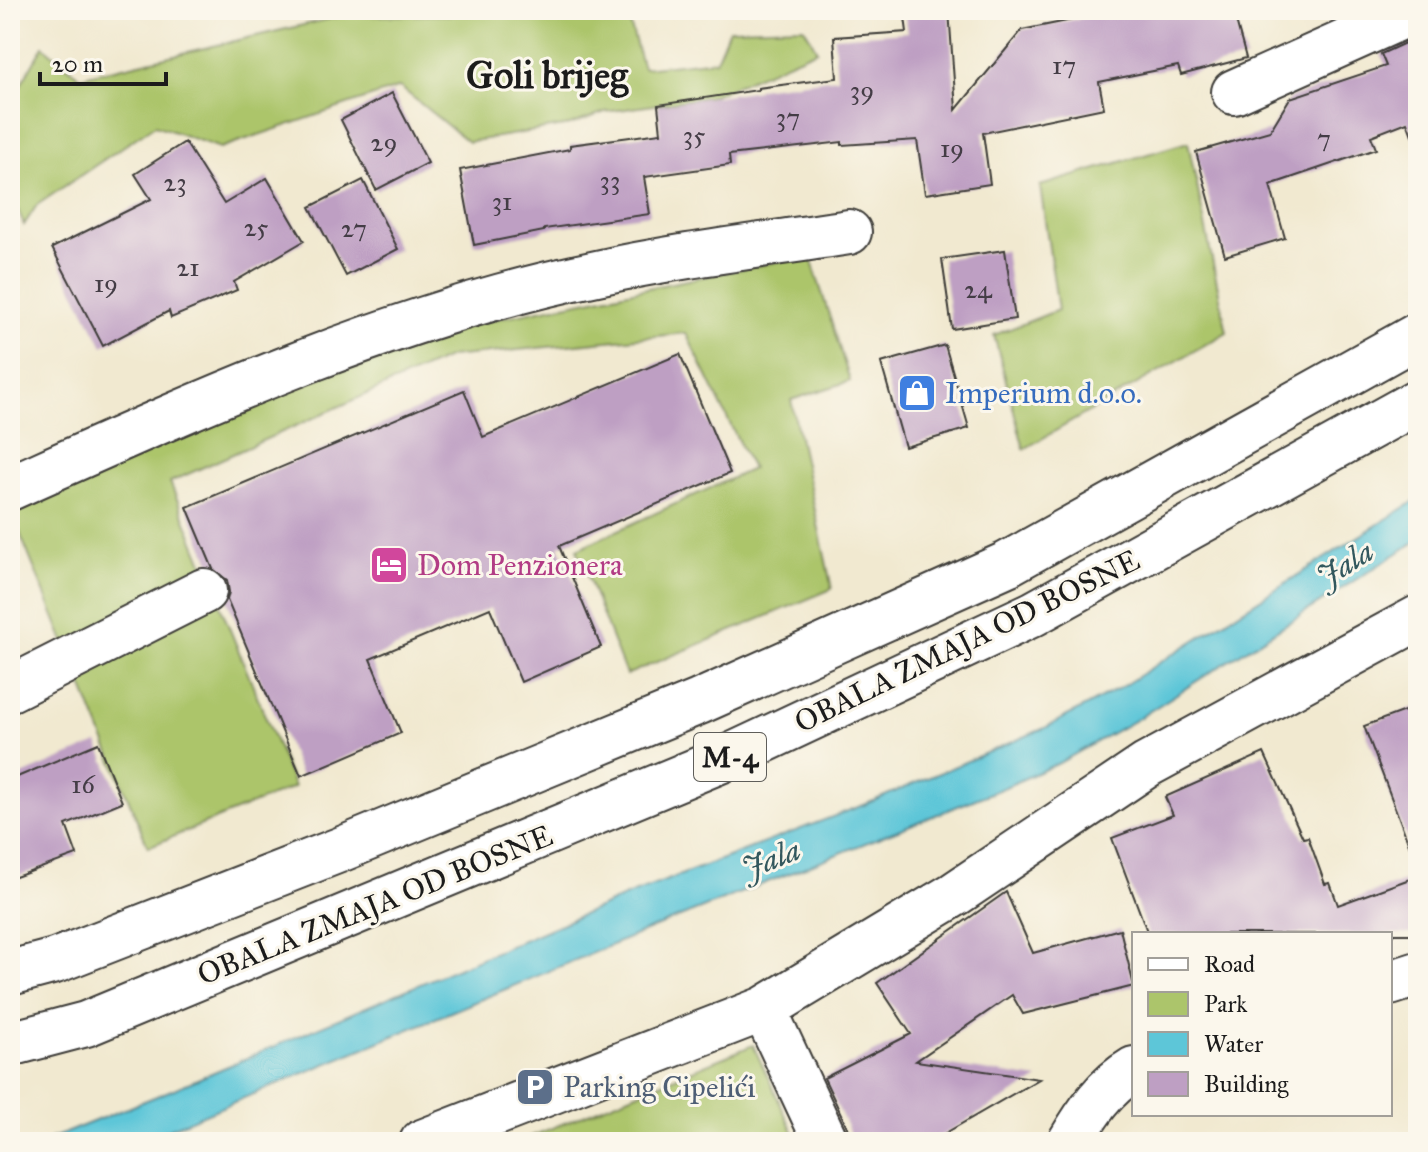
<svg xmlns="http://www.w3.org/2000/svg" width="1428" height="1152" viewBox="0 0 1428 1152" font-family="'IM FELL Great Primer',serif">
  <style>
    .green { fill: #acc56b; stroke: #647044; stroke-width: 2 }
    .water { fill: #5dc6d8; stroke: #3c717a; stroke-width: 2 }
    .building { fill: #be9fc3 }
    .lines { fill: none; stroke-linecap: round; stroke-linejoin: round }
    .minor-casing { stroke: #3c3b37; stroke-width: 48 }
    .major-casing { stroke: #3c3b37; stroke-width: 48 }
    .minor { stroke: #fff; stroke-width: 44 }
    .major { stroke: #fff; stroke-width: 44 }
    .labels { text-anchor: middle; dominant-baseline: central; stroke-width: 6; stroke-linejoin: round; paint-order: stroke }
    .number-label { font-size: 26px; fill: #443d46 }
    .shield { fill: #fbf7ec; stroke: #5f5e5a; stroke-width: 2 }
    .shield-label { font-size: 28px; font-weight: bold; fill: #1c1c1c }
    .shop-label { font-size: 30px; fill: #366cbe; stroke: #fbf7ec; text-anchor: start }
    .hotel-label { font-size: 30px; fill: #b23c85; stroke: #fbf7ec; text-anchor: start }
    .street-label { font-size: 30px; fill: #1c1c1c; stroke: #fbf7ec }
    .service-label { font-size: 30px; fill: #4e5e75; stroke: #fbf7ec; text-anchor: start }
    .water-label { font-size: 32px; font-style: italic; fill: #33585e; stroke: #fbf7ec }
    .district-label { font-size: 38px; font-weight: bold; fill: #1c1c1c; stroke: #fbf7ec }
  </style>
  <rect width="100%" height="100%" fill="#fbf7ec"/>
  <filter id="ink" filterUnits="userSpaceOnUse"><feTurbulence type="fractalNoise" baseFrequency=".0125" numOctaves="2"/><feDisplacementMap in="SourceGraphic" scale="16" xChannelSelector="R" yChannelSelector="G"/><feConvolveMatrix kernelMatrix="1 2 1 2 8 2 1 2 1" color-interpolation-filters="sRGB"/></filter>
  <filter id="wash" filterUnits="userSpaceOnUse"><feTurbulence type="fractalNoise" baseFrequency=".006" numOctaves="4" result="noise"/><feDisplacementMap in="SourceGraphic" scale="32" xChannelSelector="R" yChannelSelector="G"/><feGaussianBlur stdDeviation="1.8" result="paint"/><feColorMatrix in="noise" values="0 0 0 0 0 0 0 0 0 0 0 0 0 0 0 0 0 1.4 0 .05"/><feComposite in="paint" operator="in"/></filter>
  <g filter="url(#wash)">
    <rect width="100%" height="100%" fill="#f1e9d0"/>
    <path class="green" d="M627 13 643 68 716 60 729 29 804 27 817 50 709 97 605 112 570 125 468 142 400 87 220 148 155 125 37 205 24 225 10 191V103L43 46 80 77 342 16Z
      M1188 142 1227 332 1024 449 994 335 1058 310 1040 186Z
      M810 255 850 381 791 400 832 589 626 675 577 549 752 469 686 333 450 357 170 482 294 787 148 847 10 509 422 334Z
      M753 1045 798 1142H518Z"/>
    <path class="water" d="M1418 499V540L1139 718 1059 763 1003 788 650 929 138 1142H43L174 1089 631 894 866 804 1045 728 1118 689Z"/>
    <g id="blocks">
      <path class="building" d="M904 10H949L956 110 1022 30 1122 10H1233L1246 58 1181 75 1178 66 1099 82 1104 108 983 133 990 184 925 194 917 140 842 145V142L729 155 730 165 644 177 650 214 544 229V231L474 245 460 170 570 149V145L661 133 658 105 758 90V88L837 78 834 37 907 32Z
        M1418 37V142L1415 143 1407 122 1371 136 1376 149 1270 185 1285 238 1225 256 1196 152 1270 131 1290 98 1386 66 1381 54Z
        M392 93 428 163 376 190 341 120Z
        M185 142 224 204 267 178 304 241 234 282 237 290 171 318 169 311 103 346 52 248 151 199 135 174Z
        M363 180 398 249 346 276 310 207Z
        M1005 250 1015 319 952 329 942 259Z
        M945 345 969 428 905 447 881 363Z
        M680 354 730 473 559 546 601 647 521 682 490 608 370 659 401 733 301 776 227 600 229 592 227 580 213 569 187 507 464 390 483 437Z
        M1418 706V859L1415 860 1364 726Z
        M98 743 122 802 66 825 77 855 10 879V780Z
        M1264 753 1303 838 1308 837 1325 884 1330 883 1338 905 1418 876V934H1148L1112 838 1173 815 1165 797Z
        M1006 892 1033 953 1120 929 1134 986 1023 1014 1012 995 916 1061 1039 1079 930 1142H851L849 1131 824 1078 911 1034 877 983Z"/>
    </g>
  </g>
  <g filter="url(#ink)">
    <use href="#blocks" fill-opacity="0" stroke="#3c3b37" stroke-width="2"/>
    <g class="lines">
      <g class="minor-casing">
        <path id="minor" d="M1234 92 1417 10
          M10 488C200 403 392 315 597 273 680 255 765 245 849 232
          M10 689 204 591
          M1390 983 1418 974
          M764 1009 955 894 1147 765 1418 618
          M422 1142 764 1009 826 1142
          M1070 1142C1087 1113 1105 1086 1134 1069"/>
      </g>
      <g class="major-casing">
        <path id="major" d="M10 973 55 961 342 849 699 702 1007 564 1418 335
          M10 1044 86 1024 722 760 1033 614 1418 401"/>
      </g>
      <use href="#minor" class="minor"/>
      <use href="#major" class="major"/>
    </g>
  </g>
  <defs>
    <g id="shop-square" transform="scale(2)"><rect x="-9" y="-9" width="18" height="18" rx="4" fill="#3f7fe0" stroke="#fbf7ec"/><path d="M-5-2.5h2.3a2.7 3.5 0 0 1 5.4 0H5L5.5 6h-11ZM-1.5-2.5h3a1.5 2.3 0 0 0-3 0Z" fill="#fff"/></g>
    <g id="hotel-square" transform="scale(2)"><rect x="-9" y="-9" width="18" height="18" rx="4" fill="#d1479c" stroke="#fbf7ec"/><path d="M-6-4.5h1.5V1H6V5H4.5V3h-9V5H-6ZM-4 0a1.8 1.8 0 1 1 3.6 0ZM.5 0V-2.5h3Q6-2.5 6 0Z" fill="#fff"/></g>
    <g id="parking-square" transform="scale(2)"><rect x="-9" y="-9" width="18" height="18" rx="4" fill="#5c6f8a" stroke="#fbf7ec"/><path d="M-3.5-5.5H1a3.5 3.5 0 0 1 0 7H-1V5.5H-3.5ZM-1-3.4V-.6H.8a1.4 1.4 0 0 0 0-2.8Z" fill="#fff"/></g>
  </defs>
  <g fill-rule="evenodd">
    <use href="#shop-square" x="917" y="393"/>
    <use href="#hotel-square" x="389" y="565"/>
    <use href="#parking-square" x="535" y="1087"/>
  </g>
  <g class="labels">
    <g class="number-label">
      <text x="1064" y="65">17</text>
      <text x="862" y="90">39</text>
      <text x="788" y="117">37</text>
      <text x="694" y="135">35</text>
      <text x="1324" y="138">7</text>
      <text x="384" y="142">29</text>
      <text x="952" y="148">19</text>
      <text x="610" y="180">33</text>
      <text x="175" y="182">23</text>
      <text x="502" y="201">31</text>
      <text x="256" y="227">25</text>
      <text x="354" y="228">27</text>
      <text x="188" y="267">21</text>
      <text x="106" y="283">19</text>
      <text x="978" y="289">24</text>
      <text x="83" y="784">16</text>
    </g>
    <rect class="shield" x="694" y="733" width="72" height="48" rx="6"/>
    <g class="shield-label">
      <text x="730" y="757">M-4</text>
    </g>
    <g class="shop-label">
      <text x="945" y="393">Imperium d.o.o.</text>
    </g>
    <g class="hotel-label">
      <text x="417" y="565">Dom Penzionera</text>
    </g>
    <g class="street-label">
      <text transform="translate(967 641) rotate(-26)">OBALA ZMAJA OD BOSNE</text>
      <text transform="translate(375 905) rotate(-22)">OBALA ZMAJA OD BOSNE</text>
    </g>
    <g class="service-label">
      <text x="563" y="1087">Parking Cipelići</text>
    </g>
    <g class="water-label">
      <text transform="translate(1345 564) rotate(-32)">Jala</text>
      <text transform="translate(771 859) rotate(-22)">Jala</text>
    </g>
    <g class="district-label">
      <text x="547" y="75">Goli brijeg</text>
    </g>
  </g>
  <rect width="1428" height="1152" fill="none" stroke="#fbf7ec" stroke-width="40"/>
  <rect x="1132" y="932" width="260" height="184" fill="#fbf7ec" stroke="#a29f99" stroke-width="2"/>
  <rect x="1148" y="958" width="40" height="12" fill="#ffffff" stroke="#a29f99" stroke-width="2"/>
  <text x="1204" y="972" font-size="24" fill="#1c1c1c">Road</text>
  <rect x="1148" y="992" width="40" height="24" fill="#acc56b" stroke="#a29f99" stroke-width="2"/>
  <text x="1204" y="1012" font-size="24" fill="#1c1c1c">Park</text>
  <rect x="1148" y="1032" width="40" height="24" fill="#5dc6d8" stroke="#a29f99" stroke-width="2"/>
  <text x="1204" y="1052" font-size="24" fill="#1c1c1c">Water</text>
  <rect x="1148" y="1072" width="40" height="24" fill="#be9fc3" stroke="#a29f99" stroke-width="2"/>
  <text x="1204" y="1092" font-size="24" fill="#1c1c1c">Building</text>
  <path d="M40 72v12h126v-12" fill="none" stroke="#1c1c1c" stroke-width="4"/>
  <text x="52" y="72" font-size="24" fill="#1c1c1c" stroke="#fbf7ec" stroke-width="6" paint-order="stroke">20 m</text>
</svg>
